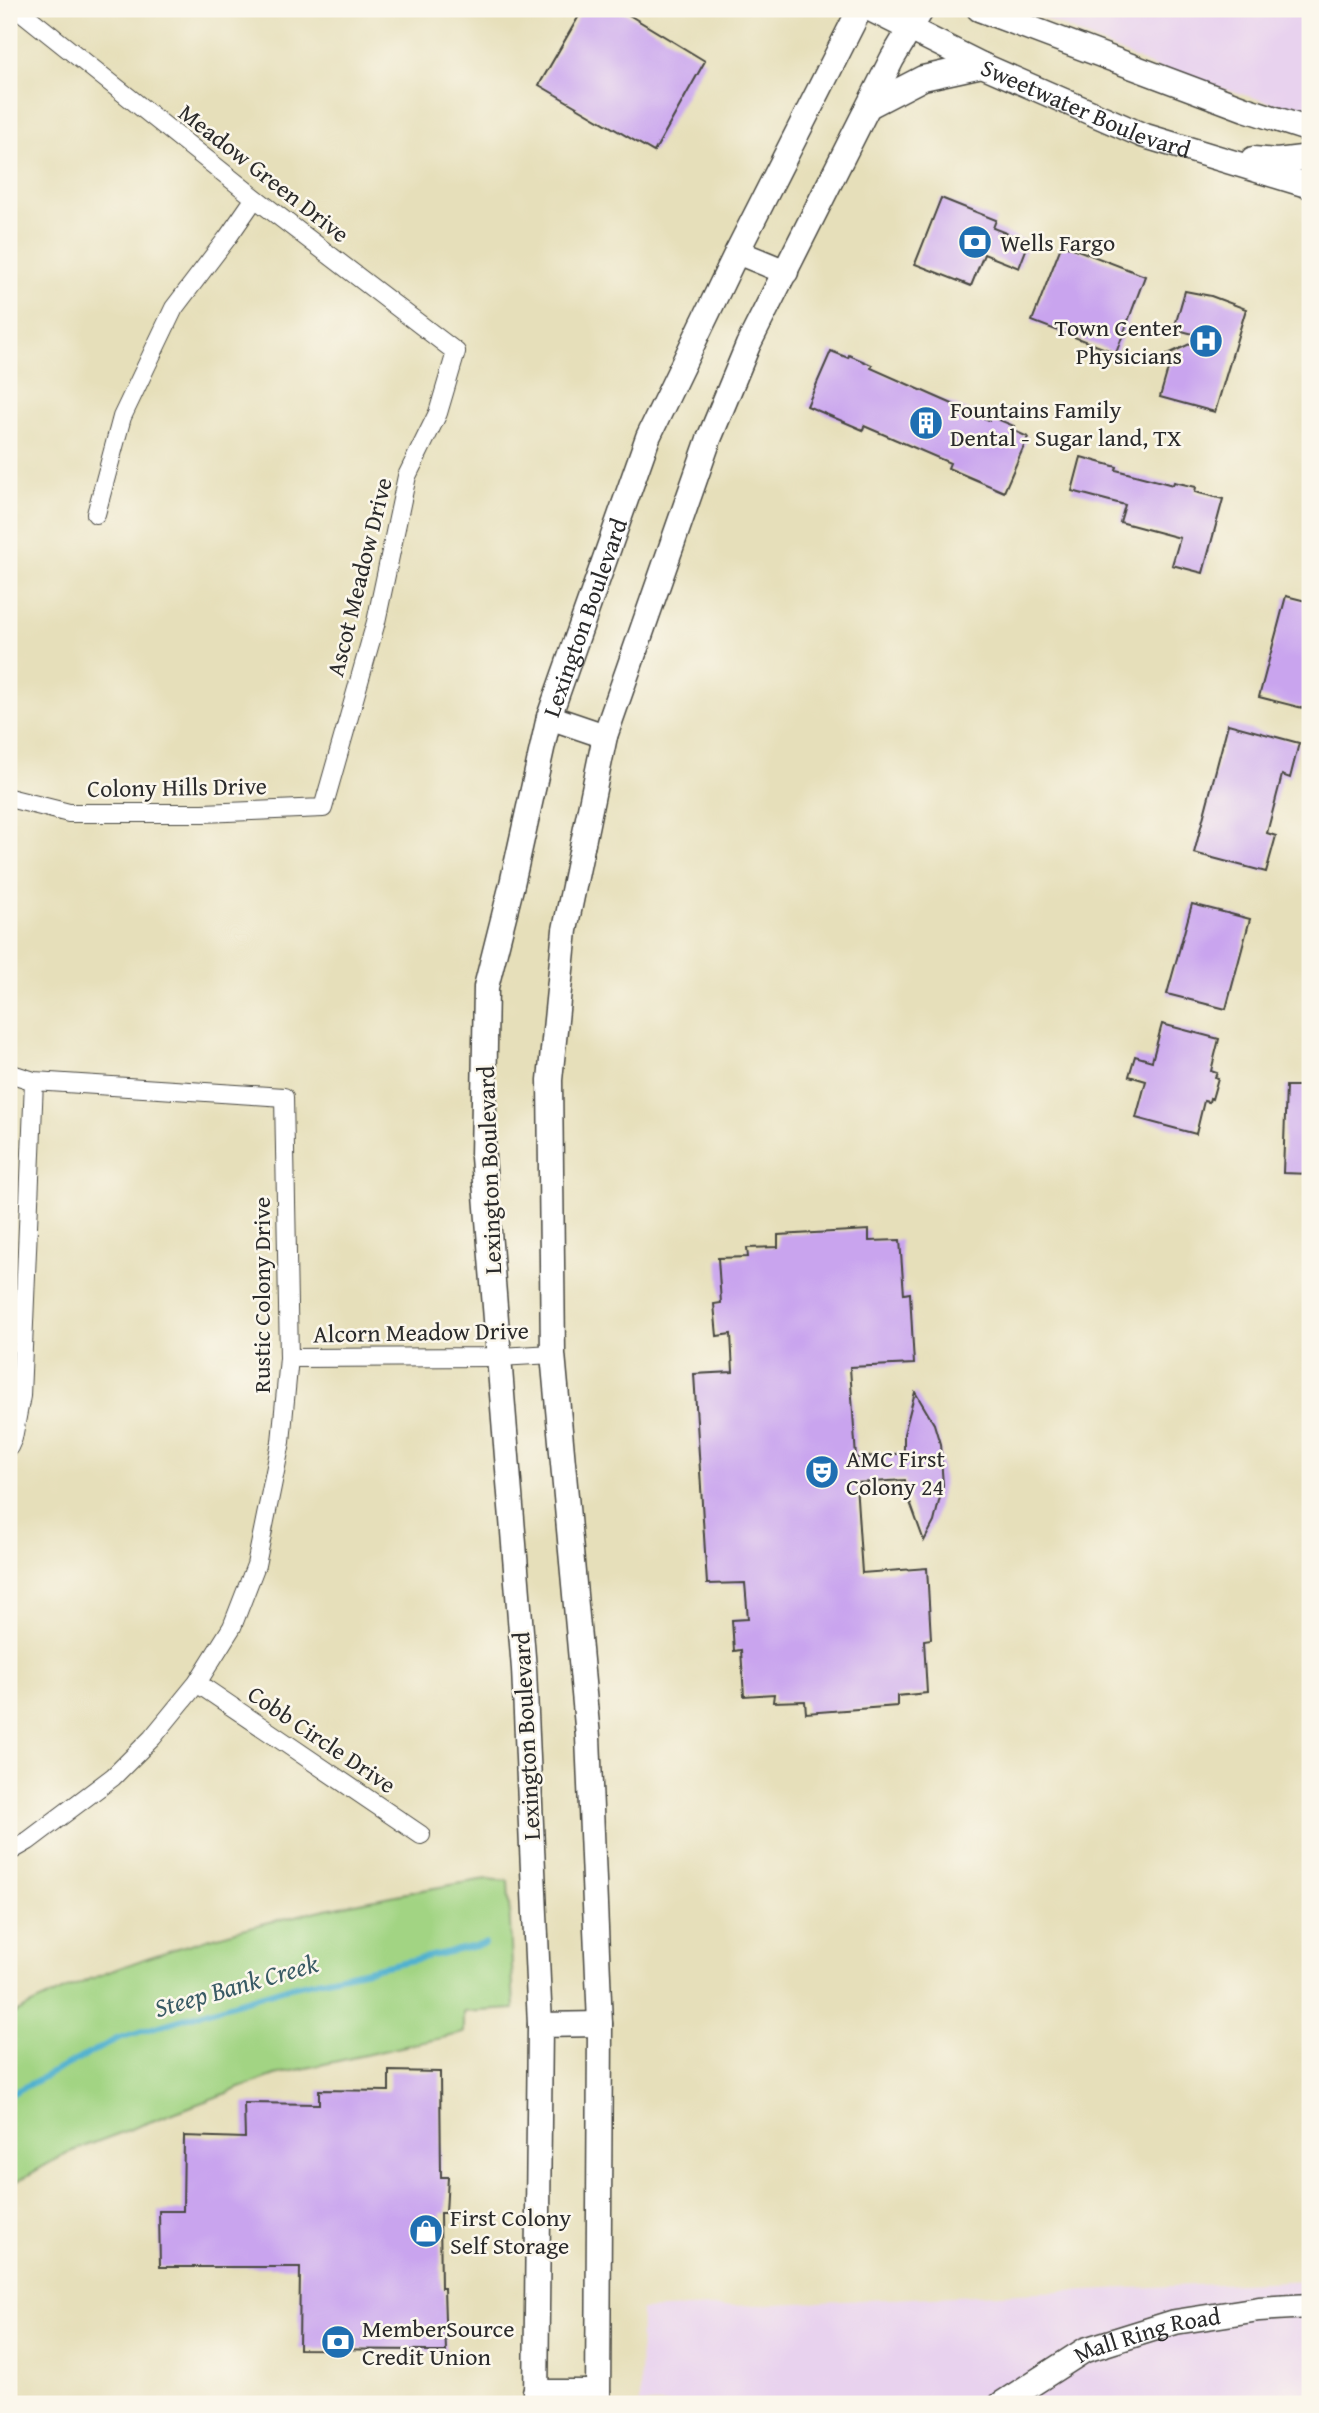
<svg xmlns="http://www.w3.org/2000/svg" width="1319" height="2413" viewBox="0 0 1319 2413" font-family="'Gentium Book Plus',serif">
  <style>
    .built { fill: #e8d2ee }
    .green { fill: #a2d483; stroke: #668057; stroke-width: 2 }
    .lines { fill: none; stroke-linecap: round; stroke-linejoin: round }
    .stream { stroke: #50b1cf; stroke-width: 6 }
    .building { fill: #c9a4ee }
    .street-casing { stroke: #474640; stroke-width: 20 }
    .secondary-casing { stroke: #474640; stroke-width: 27 }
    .street { stroke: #fff; stroke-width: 18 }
    .secondary { stroke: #fff; stroke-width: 24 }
    .labels { text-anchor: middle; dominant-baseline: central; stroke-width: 5; stroke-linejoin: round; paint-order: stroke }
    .street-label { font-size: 24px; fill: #2b2b2b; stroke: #fbf7ec }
    .poi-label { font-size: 24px; fill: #2b2b2b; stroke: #fbf7ec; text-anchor: start }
    .water-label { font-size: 26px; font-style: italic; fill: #385a64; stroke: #fbf7ec }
  </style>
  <rect width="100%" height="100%" fill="#fbf7ec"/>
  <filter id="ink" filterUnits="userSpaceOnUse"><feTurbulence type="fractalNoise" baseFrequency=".0143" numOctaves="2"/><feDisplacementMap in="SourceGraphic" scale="14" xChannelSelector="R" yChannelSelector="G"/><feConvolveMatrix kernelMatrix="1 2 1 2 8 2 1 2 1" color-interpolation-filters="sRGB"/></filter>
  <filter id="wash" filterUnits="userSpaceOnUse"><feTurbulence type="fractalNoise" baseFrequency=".00686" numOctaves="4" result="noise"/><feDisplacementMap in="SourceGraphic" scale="28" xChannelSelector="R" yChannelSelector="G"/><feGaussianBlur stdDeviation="1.57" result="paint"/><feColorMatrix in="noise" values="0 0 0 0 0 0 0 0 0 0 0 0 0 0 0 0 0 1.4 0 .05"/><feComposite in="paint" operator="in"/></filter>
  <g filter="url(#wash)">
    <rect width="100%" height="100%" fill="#e6dfba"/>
    <path class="built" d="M1023 9H1310V114L1168 73Z
      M1310 2280V2404H640L641 2310Z"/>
    <path class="green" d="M486 1879 508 1881 514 2009 464 2012V2033L275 2075 67 2153 9 2186V2016C158 1940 323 1906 486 1879Z"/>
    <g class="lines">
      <path class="stream" d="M9 2095 119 2038 286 1988 485 1944"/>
    </g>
    <g id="blocks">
      <path class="building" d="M583 9H619L705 61 654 152 539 85Z
        M941 198 996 220 993 228 1029 242 1019 268 984 254 971 286 915 264Z
        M1062 244 1145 276 1116 353 1032 321Z
        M1185 291 1211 296 1246 309 1215 412 1160 397 1170 362 1166 355 1205 337 1174 329Z
        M831 351 848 358 849 355 872 365 871 368 932 395 989 420 990 416 1014 426 1012 430 1028 437 1004 492 948 468 950 463 864 426 863 430 807 406Z
        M1081 457 1117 467 1116 470 1173 485 1174 482 1196 487 1195 492 1223 499 1203 573 1172 565 1180 538 1120 522 1125 505 1072 491Z
        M1286 596 1310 602V710L1259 697Z
        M1228 724 1299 743 1290 778 1282 775 1267 833 1276 836 1266 872 1194 853Z
        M1192 904 1250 919 1226 1009 1167 994Z
        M1162 1024 1219 1039 1211 1071 1217 1073 1215 1077 1218 1078 1212 1099 1210 1098 1209 1102 1204 1101 1196 1134 1136 1118 1146 1081 1129 1076 1135 1056 1152 1061Z
        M1286 1086H1310V1174L1283 1173Z
        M869 1230V1241L900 1240 904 1294 910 1293 914 1364 850 1367 856 1458 904 1453V1434L915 1392 934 1424 940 1444 943 1485 934 1522 924 1541 907 1494 905 1480 856 1483 862 1573 927 1568 931 1639 924 1640 927 1693 897 1696V1706L806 1713 805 1701 773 1702 774 1694 744 1696 741 1650 734 1651 732 1620 748 1619 745 1583 707 1584 694 1374 733 1372 731 1334 717 1336 714 1304 721 1303 718 1258 748 1257 747 1248 778 1247V1235Z
        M389 2071 440 2072 441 2177H448L446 2213H440L441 2288H444L446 2352H426V2350L299 2349 300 2267H160L159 2211H183L184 2136 245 2138 244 2103 319 2104V2090L389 2091Z"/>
    </g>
  </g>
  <g filter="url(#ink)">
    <use href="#blocks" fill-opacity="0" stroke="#474640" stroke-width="2"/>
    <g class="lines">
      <g class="street-casing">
        <path id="street" d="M96 514 122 417 174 308 228 237 255 198
          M9 798 69 813H203L323 808 376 622 407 476 438 413 456 352 255 198 18 9
          M9 1073 34 1081 284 1097 289 1358 281 1442 256 1565 232 1627 197 1683 152 1738 113 1777 28 1841 9 1852
          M289 1358 498 1357 553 1354
          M9 1447 13 1438 21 1396 34 1081
          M197 1683 421 1835"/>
      </g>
      <g class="secondary-casing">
        <g id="secondary">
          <path id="s1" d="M870 9 982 65 1142 135 1310 186"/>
          <path d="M979 9 1245 109 1310 130"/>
          <path d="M869 106 923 78 982 65"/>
          <path d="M1253 159 1277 161 1310 157"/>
          <path d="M737 252 786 272"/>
          <path d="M549 717 605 736"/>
          <path d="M540 2025 600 2024"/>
          <path d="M535 2392H598"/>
          <path id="s2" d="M536 2404 540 2025 524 1669 483 1157 486 987 512 884 549 717 648 437 737 252 860 9"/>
          <path d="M598 2404 600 2024 588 1737 553 1354 550 1080 565 930 605 736 709 439 748 345 892 59 922 9"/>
          <path id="s3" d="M1001 2404 1085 2350 1175 2322 1259 2309 1310 2306"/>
        </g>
      </g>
      <use href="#street" class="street"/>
      <use href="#secondary" class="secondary"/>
    </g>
  </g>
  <defs>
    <g id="bank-disc" transform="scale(1.75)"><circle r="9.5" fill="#1f6fb2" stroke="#fbf7ec"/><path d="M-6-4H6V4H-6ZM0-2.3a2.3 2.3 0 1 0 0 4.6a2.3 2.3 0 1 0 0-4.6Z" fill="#fff"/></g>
    <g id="hospital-disc" transform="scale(1.75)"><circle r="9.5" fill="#1f6fb2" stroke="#fbf7ec"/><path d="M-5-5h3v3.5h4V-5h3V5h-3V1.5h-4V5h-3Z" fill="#fff"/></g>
    <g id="building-disc" transform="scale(1.75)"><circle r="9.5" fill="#1f6fb2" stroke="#fbf7ec"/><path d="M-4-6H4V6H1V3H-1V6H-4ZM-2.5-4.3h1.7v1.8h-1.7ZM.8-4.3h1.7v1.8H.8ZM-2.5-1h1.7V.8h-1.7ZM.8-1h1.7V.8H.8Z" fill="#fff"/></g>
    <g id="theatre-disc" transform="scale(1.75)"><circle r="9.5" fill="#1f6fb2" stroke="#fbf7ec"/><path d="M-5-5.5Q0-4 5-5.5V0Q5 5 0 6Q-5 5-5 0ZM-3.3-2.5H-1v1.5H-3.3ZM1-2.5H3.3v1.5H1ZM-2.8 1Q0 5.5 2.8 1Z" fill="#fff"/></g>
    <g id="shop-disc" transform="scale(1.75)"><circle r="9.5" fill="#1f6fb2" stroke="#fbf7ec"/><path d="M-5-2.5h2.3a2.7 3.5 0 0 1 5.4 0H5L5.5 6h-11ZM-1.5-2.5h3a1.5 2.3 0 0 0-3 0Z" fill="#fff"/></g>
  </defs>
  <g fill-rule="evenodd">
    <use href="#bank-disc" x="975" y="242"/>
    <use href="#hospital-disc" x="1206" y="341"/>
    <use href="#building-disc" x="926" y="423"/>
    <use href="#theatre-disc" x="822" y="1472"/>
    <use href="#shop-disc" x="426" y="2231"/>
    <use href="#bank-disc" x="338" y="2342"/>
  </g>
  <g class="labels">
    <g class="street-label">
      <text stroke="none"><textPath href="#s1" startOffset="238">Sweetwater Boulevard</textPath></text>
      <text transform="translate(264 173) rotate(38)">Meadow Green Drive</text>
      <text transform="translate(359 577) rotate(-76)">Ascot Meadow Drive</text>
      <text stroke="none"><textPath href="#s2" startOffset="1802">Lexington Boulevard</textPath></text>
      <text transform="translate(177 787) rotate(-1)">Colony Hills Drive</text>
      <text transform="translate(489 1170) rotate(-92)">Lexington Boulevard</text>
      <text transform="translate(261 1295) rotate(-90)">Rustic Colony Drive</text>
      <text transform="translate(421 1332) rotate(-1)">Alcorn Meadow Drive</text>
      <text transform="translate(526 1736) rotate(-93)">Lexington Boulevard</text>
      <text transform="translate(322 1739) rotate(34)">Cobb Circle Drive</text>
      <text stroke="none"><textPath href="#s3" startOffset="164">Mall Ring Road</textPath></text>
    </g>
    <g class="poi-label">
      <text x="1000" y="242">Wells Fargo</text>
      <text x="1182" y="327" text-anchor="end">Town Center<tspan x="1182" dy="28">Physicians</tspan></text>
      <text x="950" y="409">Fountains Family<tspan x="950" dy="28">Dental - Sugar land, TX</tspan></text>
      <text x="846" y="1458">AMC First<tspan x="846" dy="28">Colony 24</tspan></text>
      <text x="450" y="2217">First Colony<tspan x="450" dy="28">Self Storage</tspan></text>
      <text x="362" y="2328">MemberSource<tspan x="362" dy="28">Credit Union</tspan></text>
    </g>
    <g class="water-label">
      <text transform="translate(236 1985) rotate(-16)">Steep Bank Creek</text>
    </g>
  </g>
  <rect width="1319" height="2413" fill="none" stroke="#fbf7ec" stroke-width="35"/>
</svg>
